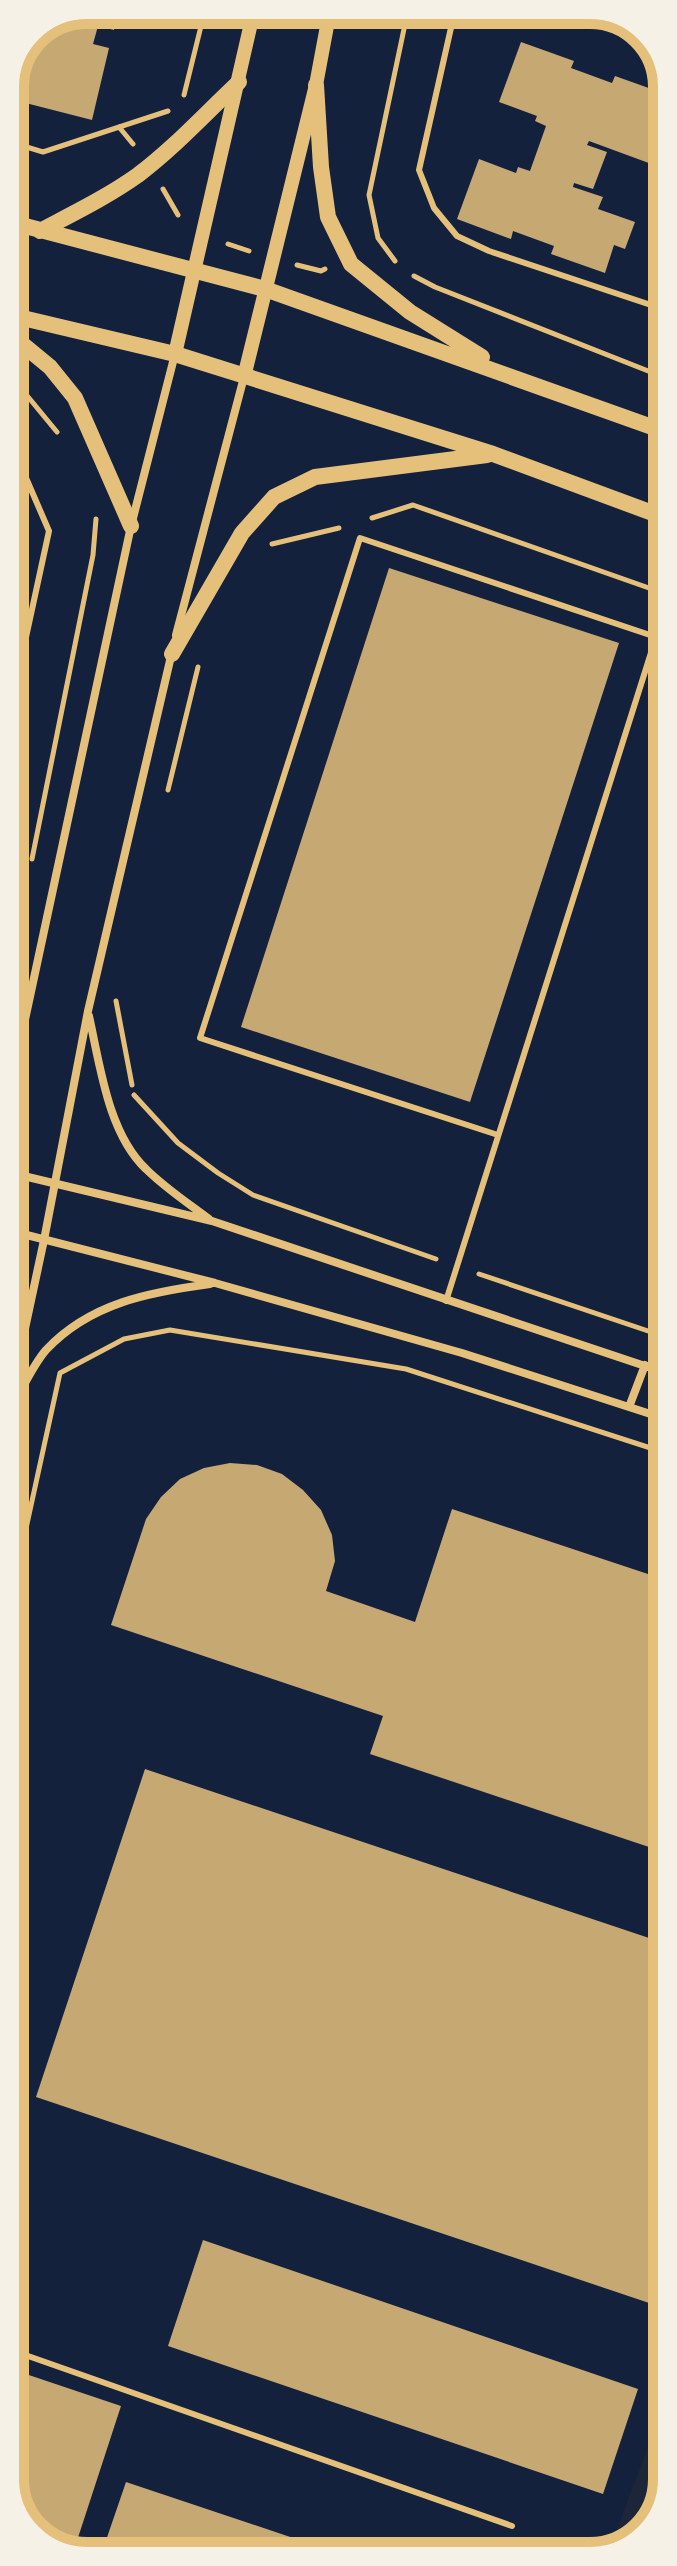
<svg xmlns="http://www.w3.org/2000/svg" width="677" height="2566" viewBox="0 0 677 2566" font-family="'Golos Text',sans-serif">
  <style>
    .green { fill: #1d2539 }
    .building { fill: #c6a872 }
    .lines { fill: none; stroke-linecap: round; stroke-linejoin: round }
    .path { stroke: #e5c07b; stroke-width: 5 }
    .service { stroke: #e5c07b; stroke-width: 6 }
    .minor { stroke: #e5c07b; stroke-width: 8 }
    .tertiary { stroke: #e5c07b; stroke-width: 14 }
    .secondary { stroke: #e5c07b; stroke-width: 16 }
    .rim { fill: none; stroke: #e5c07b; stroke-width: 10 }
  </style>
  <rect width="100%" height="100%" fill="#14213d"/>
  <path class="green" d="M667 2397V2480L648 2529 608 2553Z"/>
  <path class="building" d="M87 10H119L114 30 98 26 93 44 109 48 92 120 10 99V86L33 32Z
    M521 42 574 61 571 68 612 83 615 76 660 92 657 100 665 103V169L589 141 587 145 607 152 593 189 574 183 573 187 603 197 598 209 635 222 625 249 614 245 605 273 551 254 554 246 513 231 511 239 457 219 479 159 516 173 518 167 530 171 546 126 535 121 537 116 499 102Z
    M10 552 16 567 12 586H10Z
    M389 568 619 643 470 1102 241 1027Z
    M230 1463 257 1465 282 1474 303 1490 321 1510 332 1535 335 1561 326 1591 415 1622 452 1509 666 1580 667 1853 370 1754 383 1716 111 1625 146 1519 161 1497 180 1479 204 1468Z
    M145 1769 667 1944V2309L36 2097Z
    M203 2240 638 2389 603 2494 168 2346Z
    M11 2369 121 2406 73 2553 36 2537 12 2495Z
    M126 2482 341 2554 340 2555H101Z"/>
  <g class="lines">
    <path class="path" d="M184 95 205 10
      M119 127 133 144
      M10 142 43 152 168 111
      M163 189 178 215
      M228 244 249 251
      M395 261 378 238 369 195 408 10
      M297 265 321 271 325 269
      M414 276 435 287 666 378
      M10 375 57 432
      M372 518 413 505 666 594
      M272 544 339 528
      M168 790 198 667
      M32 859 93 555 96 519
      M116 1001 132 1085
      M134 1095 178 1143 218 1173 253 1195 436 1259
      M479 1274 666 1337
      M11 1597 60 1373 124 1339 170 1330 406 1369 666 1453"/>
    <path class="service" d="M455 10 419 170 434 208 457 236 489 251 666 310
      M10 458 20 464 49 531 10 711
      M446 1301 656 637 360 538 200 1038 498 1135
      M11 2350 512 2526"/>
    <path class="minor" d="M176 635 244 377
      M89 1016C100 1065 108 1133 146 1169 165 1188 188 1203 209 1219
      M11 1085 131 526 175 354
      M11 1173 212 1221 666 1373
      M11 1231 215 1283 462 1353 666 1419
      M11 1394 44 1240 88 1011 172 652
      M629 1407 645 1365
      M11 1409C22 1390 32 1366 46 1350 90 1303 150 1292 210 1284"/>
    <path class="tertiary" d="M175 354 254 10
      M244 377 316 85 330 10"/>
    <path class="secondary" d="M316 85 321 167 328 217 351 264 410 312 482 357
      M10 222 265 289 666 432
      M40 231C74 213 107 197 138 175 174 148 206 113 239 82
      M10 315 175 354 493 454 666 518
      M10 334 50 367 75 398 131 526
      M172 654 242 533 274 497 315 477 487 455"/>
  </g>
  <path d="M0 0H677V2566H0ZM87 24H590A63 63 0 0 1 653 87V2479A63 63 0 0 1 590 2542H87A63 63 0 0 1 24 2479V87A63 63 0 0 1 87 24Z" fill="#f6f1e7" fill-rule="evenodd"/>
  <path class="rim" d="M87 24H590A63 63 0 0 1 653 87V2479A63 63 0 0 1 590 2542H87A63 63 0 0 1 24 2479V87A63 63 0 0 1 87 24Z"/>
</svg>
